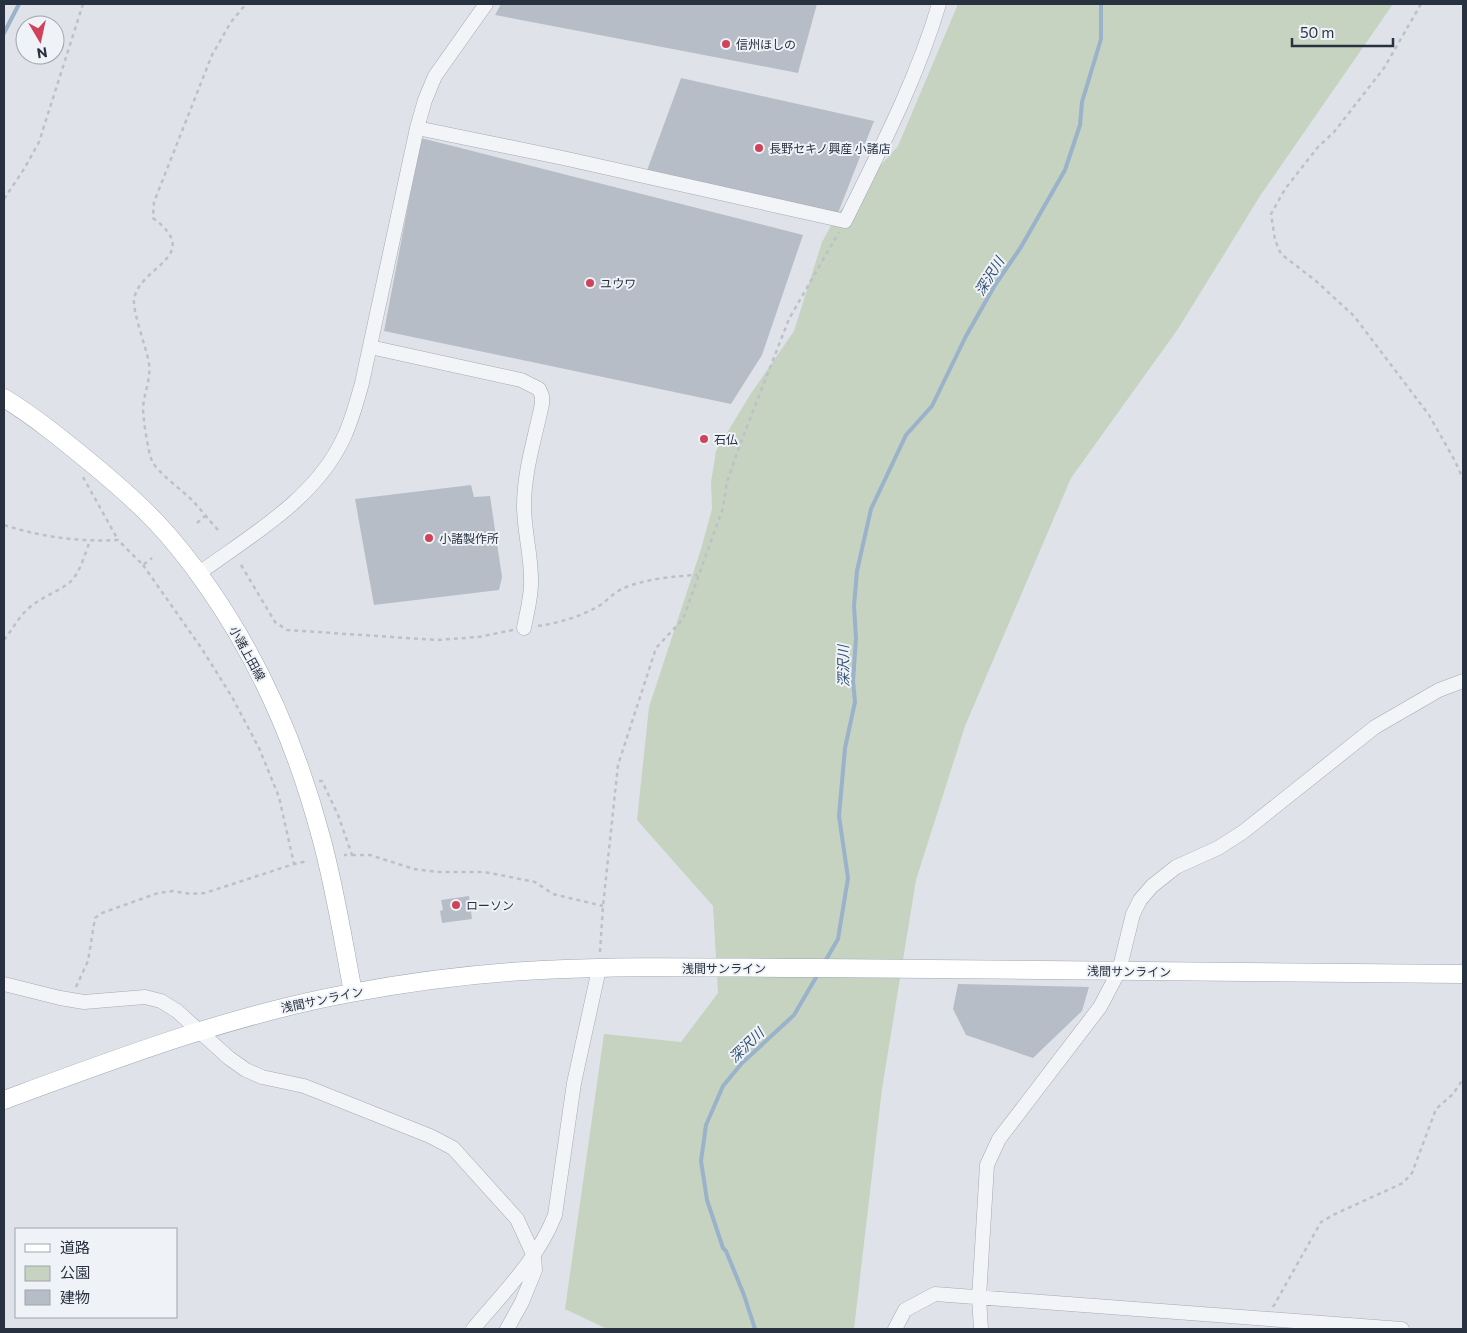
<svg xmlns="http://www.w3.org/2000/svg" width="1467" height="1333" viewBox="0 0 1467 1333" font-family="Commissioner,'Noto Sans JP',sans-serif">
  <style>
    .green { fill: #c5d3c0 }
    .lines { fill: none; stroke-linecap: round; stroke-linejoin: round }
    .stream { stroke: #9ab2ca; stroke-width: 4 }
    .building { fill: #b7bdc6 }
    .minor-casing { stroke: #a4aab3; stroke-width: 15 }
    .major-casing { stroke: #9fa8b5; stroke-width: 19 }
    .path { stroke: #bdc1c7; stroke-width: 2.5; stroke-dasharray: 4 4; stroke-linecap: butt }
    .minor { stroke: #f2f4f7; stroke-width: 14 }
    .major { stroke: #fff; stroke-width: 18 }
    .poi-dot { fill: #d0425a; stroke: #eff2f6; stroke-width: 2 }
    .labels { text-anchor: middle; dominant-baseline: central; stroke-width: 4; stroke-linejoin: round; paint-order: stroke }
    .poi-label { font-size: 12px; fill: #283140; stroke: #eff2f6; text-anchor: start }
    .street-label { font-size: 12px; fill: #283140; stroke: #eff2f6 }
    .water-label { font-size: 14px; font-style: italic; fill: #315175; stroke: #eff2f6 }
  </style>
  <rect width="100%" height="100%" fill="#dfe3e9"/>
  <path class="green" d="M958 4H1393L1260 196 1178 329 1071 478 965 726 916 880 882 1089 854 1329H607L565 1309 604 1034 681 1042 718 993 713 906 637 820 649 707 701 549 712 509 711 482 716 451 750 395 794 331 822 242 838 213 898 146Z"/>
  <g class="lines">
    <path class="stream" d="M4 33 19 4
      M824 963 838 939 848 878 839 816 845 748 855 702 853 681 856 638 854 606 857 571 871 509 906 435 932 406 966 336 995 285 1021 247 1065 170 1080 125 1082 102 1101 39V4
      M755 1329 744 1295 726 1251 723 1248 707 1200 701 1161 706 1125 723 1086 742 1063 794 1015 818 974"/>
  </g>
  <path class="building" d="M501 4H817L798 73 495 15Z
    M681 78 874 121 838 213 645 176Z
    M421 138 803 235 762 355 731 404 384 331Z
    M471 485 474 497 490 496 502 577 499 590 374 605 355 499Z
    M469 896 472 919 442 923 440 911 443 910 441 900Z
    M958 984 1089 987 1082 1011 1033 1058 966 1035 953 1009Z"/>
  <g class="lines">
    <g class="minor-casing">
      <path id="minor" d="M417 128 563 158 845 221C880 150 917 79 939 4
        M370 347 521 380 539 389 542 396V404C535 438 524 471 524 506 524 530 531 554 531 579 532 595 527 611 524 628
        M198 574C251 535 316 499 344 437 352 420 357 401 362 383L417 128 425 100 435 76 486 4
        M4 984 60 998 84 1002 145 997 161 1001 177 1011 229 1058 246 1070 262 1077 304 1086 430 1136 453 1148 517 1219 534 1256 535 1270 522 1302 507 1329
        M473 1329C503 1293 538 1259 555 1215L574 1083 599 969
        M895 1329 905 1310 935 1294 1402 1329
        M981 1329 979 1298 987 1165 999 1139 1100 1007 1119 971 1133 914 1140 900 1152 886 1176 867 1218 848 1243 832 1375 727 1439 690 1463 681"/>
    </g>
    <g class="major-casing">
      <path id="major" d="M4 398C35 417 63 440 91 463 114 482 136 501 156 522 175 542 192 564 208 587 261 663 297 747 321 837 335 888 343 940 353 992
        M4 1100C118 1058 231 1015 351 993 414 981 478 973 542 970 634 965 726 968 817 968 1033 968 1248 972 1463 974"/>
    </g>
    <path class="path" d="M1421 4 1384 68 1334 132 1318 147 1285 189 1271 214 1275 240 1281 254 1316 281 1354 316 1429 415 1455 461 1463 479
      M4 199 24 169 39 142 83 4
      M83 477 118 540
      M197 523 205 516
      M4 525C42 537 78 542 118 540L143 565 152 558
      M218 530C209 520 201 510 193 501 183 491 157 472 152 461 148 452 143 418 143 408 144 392 151 381 149 363 146 347 133 313 134 300 138 266 205 257 153 218L154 202 212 55 231 22 246 4
      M143 565 202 649 232 697 259 748 279 797 294 864
      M241 565 275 622 287 630 437 640 478 637 513 630
      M538 626C558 623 579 617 597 607 606 602 613 593 622 589 642 579 676 576 698 575
      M4 640C13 629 18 617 30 607 42 597 57 592 69 583 80 574 85 553 90 541
      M319 781H322L338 815 352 855H344
      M352 855H370L414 869 437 872H484L510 877 535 882 553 894 603 906
      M600 952 603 906 618 765 656 648 683 619 723 508 727 482 739 447 789 319 839 232
      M76 987 88 961 95 918 102 913 158 893 173 891 191 894 205 893 294 864 308 861
      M1273 1307 1321 1222 1335 1214 1403 1183 1412 1173 1436 1109 1453 1094 1463 1079"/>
    <use href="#minor" class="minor"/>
    <use href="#major" class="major"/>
  </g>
  <g class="poi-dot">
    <circle cx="726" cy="44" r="5"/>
    <circle cx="759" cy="148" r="5"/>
    <circle cx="590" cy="283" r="5"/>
    <circle cx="704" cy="439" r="5"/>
    <circle cx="429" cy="538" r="5"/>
    <circle cx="456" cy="905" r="5"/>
  </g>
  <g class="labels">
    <g class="poi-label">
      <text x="736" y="44">信州ほしの</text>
      <text x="769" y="148">長野セキノ興産 小諸店</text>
      <text x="600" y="283">ユウワ</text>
      <text x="714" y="439">石仏</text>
      <text x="439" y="538">小諸製作所</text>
      <text x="466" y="905">ローソン</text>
    </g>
    <g class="street-label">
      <text transform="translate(248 653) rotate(61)">小諸上田線</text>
      <text x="724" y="968">浅間サンライン</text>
      <text transform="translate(1129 971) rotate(1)">浅間サンライン</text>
      <text transform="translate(322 999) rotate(-12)">浅間サンライン</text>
    </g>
    <g class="water-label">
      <text transform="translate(989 276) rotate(-58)">深沢川</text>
      <text transform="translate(843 666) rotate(-91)">深沢川</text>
      <text transform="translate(746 1045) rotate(-44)">深沢川</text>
    </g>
  </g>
  <rect width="1467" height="1333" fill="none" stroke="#283140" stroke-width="10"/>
  <rect x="15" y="1228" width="162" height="90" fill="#eff2f6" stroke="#9fa5ad"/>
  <rect x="25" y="1244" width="25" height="8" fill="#ffffff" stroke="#9fa5ad"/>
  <text x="60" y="1253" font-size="15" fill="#283140">道路</text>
  <rect x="25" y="1266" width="25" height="15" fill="#c5d3c0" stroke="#9fa5ad"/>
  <text x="60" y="1278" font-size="15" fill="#283140">公園</text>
  <rect x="25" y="1290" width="25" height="15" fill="#b7bdc6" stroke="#9fa5ad"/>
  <text x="60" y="1303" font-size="15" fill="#283140">建物</text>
  <g transform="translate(40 40) rotate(171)"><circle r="24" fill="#eff2f6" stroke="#9fa5ad"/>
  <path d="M0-4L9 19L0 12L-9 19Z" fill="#d0425a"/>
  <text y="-8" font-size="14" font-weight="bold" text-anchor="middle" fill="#283140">N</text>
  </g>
  <path d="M1292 38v8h101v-8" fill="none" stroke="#283140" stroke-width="2.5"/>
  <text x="1300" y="38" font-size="15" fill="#283140" stroke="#eff2f6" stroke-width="4" paint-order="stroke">50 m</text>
</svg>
